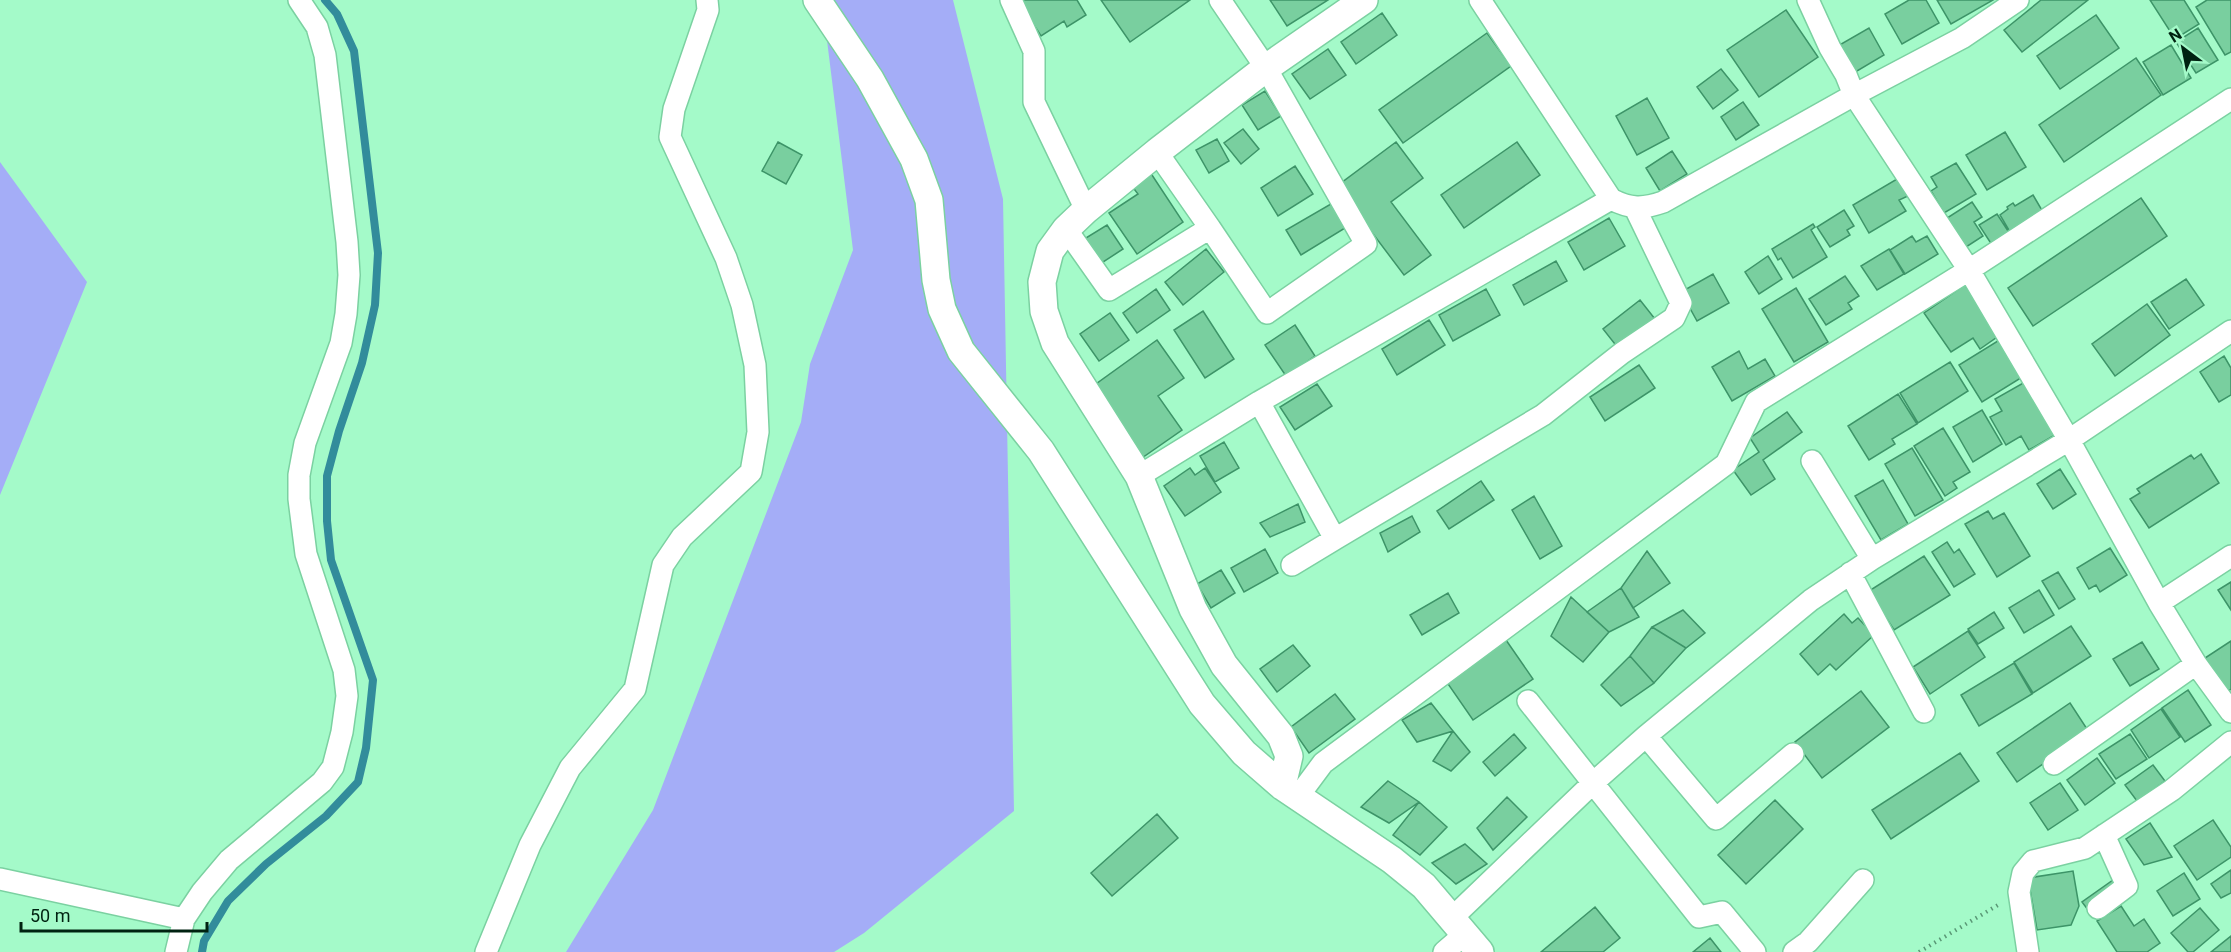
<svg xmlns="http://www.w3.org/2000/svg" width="2231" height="952" viewBox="0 0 2231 952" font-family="Roboto,sans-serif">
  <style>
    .green { fill: #a4adf7 }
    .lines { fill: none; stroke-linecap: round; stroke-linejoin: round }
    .stream { stroke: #328c9b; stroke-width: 8 }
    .building { fill: #79cf9f; stroke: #3d9468; stroke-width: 1.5 }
    .minor-casing { stroke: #7bd1a1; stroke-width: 24 }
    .tertiary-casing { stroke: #7bd1a1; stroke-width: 30 }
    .path { stroke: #5a9876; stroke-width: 4; stroke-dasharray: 1.5 4.5; stroke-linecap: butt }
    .minor { stroke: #fff; stroke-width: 21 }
    .tertiary { stroke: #fff; stroke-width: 27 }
  </style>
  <rect width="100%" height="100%" fill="#a4fac9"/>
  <path class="green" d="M822 0H953L1003 199 1014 811 864 933 834 952H566L653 810 801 422 810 364 853 250Z
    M0 162 87 282 0 495Z"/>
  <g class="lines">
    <path class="stream" d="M202 952 204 941 228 901 266 864 326 816 358 782 366 748 373 680 331 560 327 521V476L339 431 362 363 375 305 378 253 354 51 337 14 325 0"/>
  </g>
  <path class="building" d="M1018 0H1077L1086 15 1067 27 1064 21 1041 36Z
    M1101 0H1190L1130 42Z
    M1270 0H1328L1287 26Z
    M1909 0H1926L1939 23 1902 44 1885 14Z
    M1937 0H1993L1951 24Z
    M2041 0H2088L2022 52 2004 30Z
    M2150 0H2184L2199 24 2175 39Z
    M2207 0H2231V52L2225 55 2196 7Z
    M1786 10 1818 57 1759 97 1727 50Z
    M1382 13 1397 35 1356 64 1341 42Z
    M2096 15 2119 48 2060 89 2037 56Z
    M1869 28 1884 55 1852 74 1836 47Z
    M2198 28 2218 60 2196 73 2176 42Z
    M1487 33 1511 66 1403 143 1379 110Z
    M2171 45 2191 78 2163 95 2143 62Z
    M1328 49 1346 75 1310 99 1292 74Z
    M2136 58 2161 95 2064 162 2039 125Z
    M1721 69 1738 90 1713 109 1697 87Z
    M1265 91 1281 116 1258 130 1242 105Z
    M1647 98 1669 138 1637 155 1616 116Z
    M1743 102 1759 125 1736 140 1721 117Z
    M1243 129 1259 149 1241 164 1224 143Z
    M2005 132 2026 167 1987 190 1966 155Z
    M1217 139 1229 161 1209 173 1196 150Z
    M778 142 802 155 786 184 762 171Z
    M1396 142 1423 178 1391 202 1431 255 1404 275 1337 186Z
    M1517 142 1540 175 1464 228 1441 195Z
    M1672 151 1687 174 1660 191 1646 168Z
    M1956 163 1976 194 1944 213 1931 191 1937 187 1931 177Z
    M1295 166 1313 194 1278 216 1261 188Z
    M1150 172 1183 222 1137 254 1109 213 1138 194 1131 185Z
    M1897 179 1908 196 1899 200 1906 211 1869 233 1853 205Z
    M2033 195 2043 212 2010 232 2000 215 2008 209 2007 207 2013 203 2015 206Z
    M2141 198 2167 236 2033 326 2008 288Z
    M1336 201 1350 225 1301 255 1286 230Z
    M1972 202 1982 217 1974 222 1983 236 1963 249 1944 220Z
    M1844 210 1854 226 1847 230 1850 235 1830 247 1817 227Z
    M1997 214 2010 234 1992 245 1979 225Z
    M1609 218 1625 246 1584 270 1568 242Z
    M1813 224 1815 227 1811 230 1827 257 1793 278 1781 258 1778 260 1772 249Z
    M1107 225 1123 249 1097 266 1081 241Z
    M1912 236 1916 242 1927 236 1938 254 1905 274 1890 250Z
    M1206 249 1224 272 1183 305 1165 282Z
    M1889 249 1904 274 1877 290 1861 266Z
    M1768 256 1782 279 1759 294 1745 272Z
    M1556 261 1567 281 1524 305 1513 285Z
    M1713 274 1729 303 1697 321 1681 292Z
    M1845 276 1859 296 1848 303 1852 309 1826 325 1809 299Z
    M2186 279 2204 305 2169 329 2151 302Z
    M1965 285 2000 335 1980 349 1973 338 1951 352 1924 313Z
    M1796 288 1828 342 1794 362 1762 309Z
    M1156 289 1170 310 1137 333 1123 313Z
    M1486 289 1500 315 1453 341 1439 315Z
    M1640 300 1659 324 1622 353 1603 329Z
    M2147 304 2170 335 2115 376 2092 344Z
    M1203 311 1234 359 1205 378 1174 330Z
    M1110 313 1129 340 1099 361 1080 334Z
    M1429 320 1445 345 1397 375 1382 349Z
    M1295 325 1315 356 1286 376 1265 345Z
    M2001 339 2024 376 1982 402 1959 365Z
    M1157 340 1184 378 1158 396 1182 430 1139 460 1089 389Z
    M1739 351 1748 369 1765 359 1775 376 1732 401 1712 367Z
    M2224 356 2231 368V395L2219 402 2200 372Z
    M1950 362 1968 391 1918 423 1900 393Z
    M1639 365 1655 388 1605 421 1590 397Z
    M2025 382 2055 435 2029 450 2021 436 2006 445 1990 417 2002 411 1995 399Z
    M1317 384 1332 406 1295 430 1280 407Z
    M1898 394 1917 424 1892 439 1895 444 1869 460 1848 426Z
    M1982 410 2002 444 1973 462 1953 427Z
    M1787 412 1802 432 1763 460 1775 479 1751 495 1733 470 1759 452 1750 438Z
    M1943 428 1970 472 1953 482 1957 488 1945 496 1914 446Z
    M1224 442 1239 468 1215 482 1200 456Z
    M1912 448 1943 500 1915 516 1885 464Z
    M2201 454 2219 483 2149 528 2130 499 2140 493 2137 489 2191 455 2194 459Z
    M1190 468 1195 475 1205 468 1221 492 1185 516 1164 486Z
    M2060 469 2076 494 2053 509 2037 484Z
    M1883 480 1908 524 1881 540 1855 496Z
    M1481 481 1494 500 1449 529 1437 511Z
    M1534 496 1562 546 1540 559 1512 510Z
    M1298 504 1305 522 1270 537 1260 523Z
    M1988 511 1993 519 2004 513 2030 556 1997 577 1965 524Z
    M1412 516 1420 532 1388 552 1380 533Z
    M1947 542 1954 553 1959 549 1975 574 1954 587 1932 552Z
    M2110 548 2127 575 2100 592 2096 585 2089 589 2077 568Z
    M1265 549 1278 573 1244 592 1231 568Z
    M1647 551 1670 583 1633 608 1621 588Z
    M1924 556 1950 595 1894 630 1869 591Z
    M1221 570 1235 593 1211 608 1197 584Z
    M2058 572 2075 599 2059 609 2042 581Z
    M2231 582V610L2218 590Z
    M1621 588 1639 617 1609 632 1587 612Z
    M2039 590 2054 615 2024 633 2009 608Z
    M1448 593 1459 613 1422 635 1410 615Z
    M1571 597 1609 632 1583 662 1551 636Z
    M1683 610 1705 633 1686 648 1652 627Z
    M1994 612 2004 628 1978 644 1968 629Z
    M1844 614 1852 623 1858 618 1874 635 1836 670 1830 664 1818 675 1800 654Z
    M2071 626 2091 656 2033 693 2014 662Z
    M1652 627 1686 648 1654 683 1630 656Z
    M1968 631 1985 657 1930 694 1913 667Z
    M1506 640 1533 679 1473 720 1446 681Z
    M2231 641V689L2227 692 2205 658Z
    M2142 642 2159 669 2130 686 2113 659Z
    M1293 645 1310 666 1277 692 1260 669Z
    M1630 656 1654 683 1621 706 1601 685Z
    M2014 663 2032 694 1979 726 1961 695Z
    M2188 690 2211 725 2185 742 2162 708Z
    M1861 691 1889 727 1822 778 1795 742Z
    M1335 694 1355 719 1309 753 1291 727Z
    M1431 703 1453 731 1417 742 1402 720Z
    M2070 703 2089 732 2017 782 1997 753Z
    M2161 709 2180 737 2149 758 2131 730Z
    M1453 731 1470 752 1451 771 1433 761Z
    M1514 734 1526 748 1495 776 1483 762Z
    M2130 734 2147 759 2116 779 2099 754Z
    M1960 753 1979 781 1891 839 1872 810Z
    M2097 758 2115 783 2085 805 2067 780Z
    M2153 765 2165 781 2137 801 2125 785Z
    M1388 781 1419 802 1389 823 1361 807Z
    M2060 783 2078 810 2048 830 2030 803Z
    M1507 797 1527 817 1493 850 1477 828Z
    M1507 797 1527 817 1493 850 1477 828Z
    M1775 800 1803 829 1746 884 1718 855Z
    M1419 802 1447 827 1420 855 1393 835Z
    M1157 814 1178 838 1112 896 1091 873Z
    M2213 820 2231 847V857L2197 880 2174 846Z
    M2150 823 2172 857 2144 865 2126 839Z
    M1465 844 1487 864 1456 884 1432 863Z
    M2231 870V893L2221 898 2211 884Z
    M2073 871 2079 906 2071 925 2037 930 2028 878Z
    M2184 873 2200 899 2173 916 2157 891Z
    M2113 880 2119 888 2088 910 2082 902Z
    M2121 906 2134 926 2144 919 2160 943 2147 952H2117L2097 921Z
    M1595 907 1620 938 1603 952H1541Z
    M2200 908 2219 930 2193 952H2188L2171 933Z
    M2231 936V952H2211Z
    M1710 938 1721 952H1693Z"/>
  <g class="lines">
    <g class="minor-casing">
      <path id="minor" d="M1011 0 1034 51V102L1086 210
        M1480 0 1611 199C1630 209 1643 209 1663 202L1854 95 1962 38 2018 0
        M1808 0 1830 48 1846 75 1854 95 1969 270 2069 440 2159 603 2196 664 2231 712
        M1210 228 1267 313 1366 244 1266 68 1220 0
        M1066 229 1109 290 1210 228 1157 152
        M1259 402 1335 539 1292 565
        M1812 461 1872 559
        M1139 476 1259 402 1611 199
        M1335 539 1543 415 1622 353 1674 318 1681 303 1635 208
        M1850 573 1924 712
        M2159 603 2231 556
        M1528 701 1699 917 1722 912 1755 952
        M1646 736 1716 819 1793 754
        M2054 764 2196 664
        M1297 798 1323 763 1726 464 1756 402 1969 270 2231 99
        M0 879 184 919
        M2098 908 2127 886 2104 835
        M1452 918 1593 783 1646 736 1811 600 1872 559 2069 440 2231 331
        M176 952 184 919 202 892 229 860 322 782 333 767 342 732 347 696 344 670 306 554 299 499V475L305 443 341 343 346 314 349 275 347 242 325 55 317 27 299 0
        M486 952 530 845 570 768 635 689 663 565 682 537 751 472 758 432 755 365 742 305 726 258 670 137 674 109 708 10 707 0
        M1444 952 1466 933
        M1794 952 1808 942 1863 880
        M2028 952 2019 892 2023 873 2033 861 2085 848 2172 790 2231 742"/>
    </g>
    <g class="tertiary-casing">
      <path id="tertiary" d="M817 0 870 79 914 159 929 200 936 280 942 309 961 351 1041 451 1202 704 1244 753 1282 786 1392 860 1424 886 1480 952
        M1282 786 1289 756 1281 736 1224 665 1193 609 1139 476 1055 343 1044 311 1042 282 1050 251 1066 229 1086 210 1157 152 1266 68 1364 0"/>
    </g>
    <path class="path" d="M1919 952 1998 905"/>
    <use href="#minor" class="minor"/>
    <use href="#tertiary" class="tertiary"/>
  </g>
  <g transform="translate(2183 48) rotate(328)" stroke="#a4fac9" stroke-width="4.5" paint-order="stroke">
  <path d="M0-4.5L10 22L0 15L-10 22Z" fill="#002211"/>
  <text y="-9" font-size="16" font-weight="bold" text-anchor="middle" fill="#002211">N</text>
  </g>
  <path d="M21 922v9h186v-9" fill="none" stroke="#002211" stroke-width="3"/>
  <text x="30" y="922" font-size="18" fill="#002211" stroke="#a4fac9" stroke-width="4.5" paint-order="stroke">50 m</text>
</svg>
